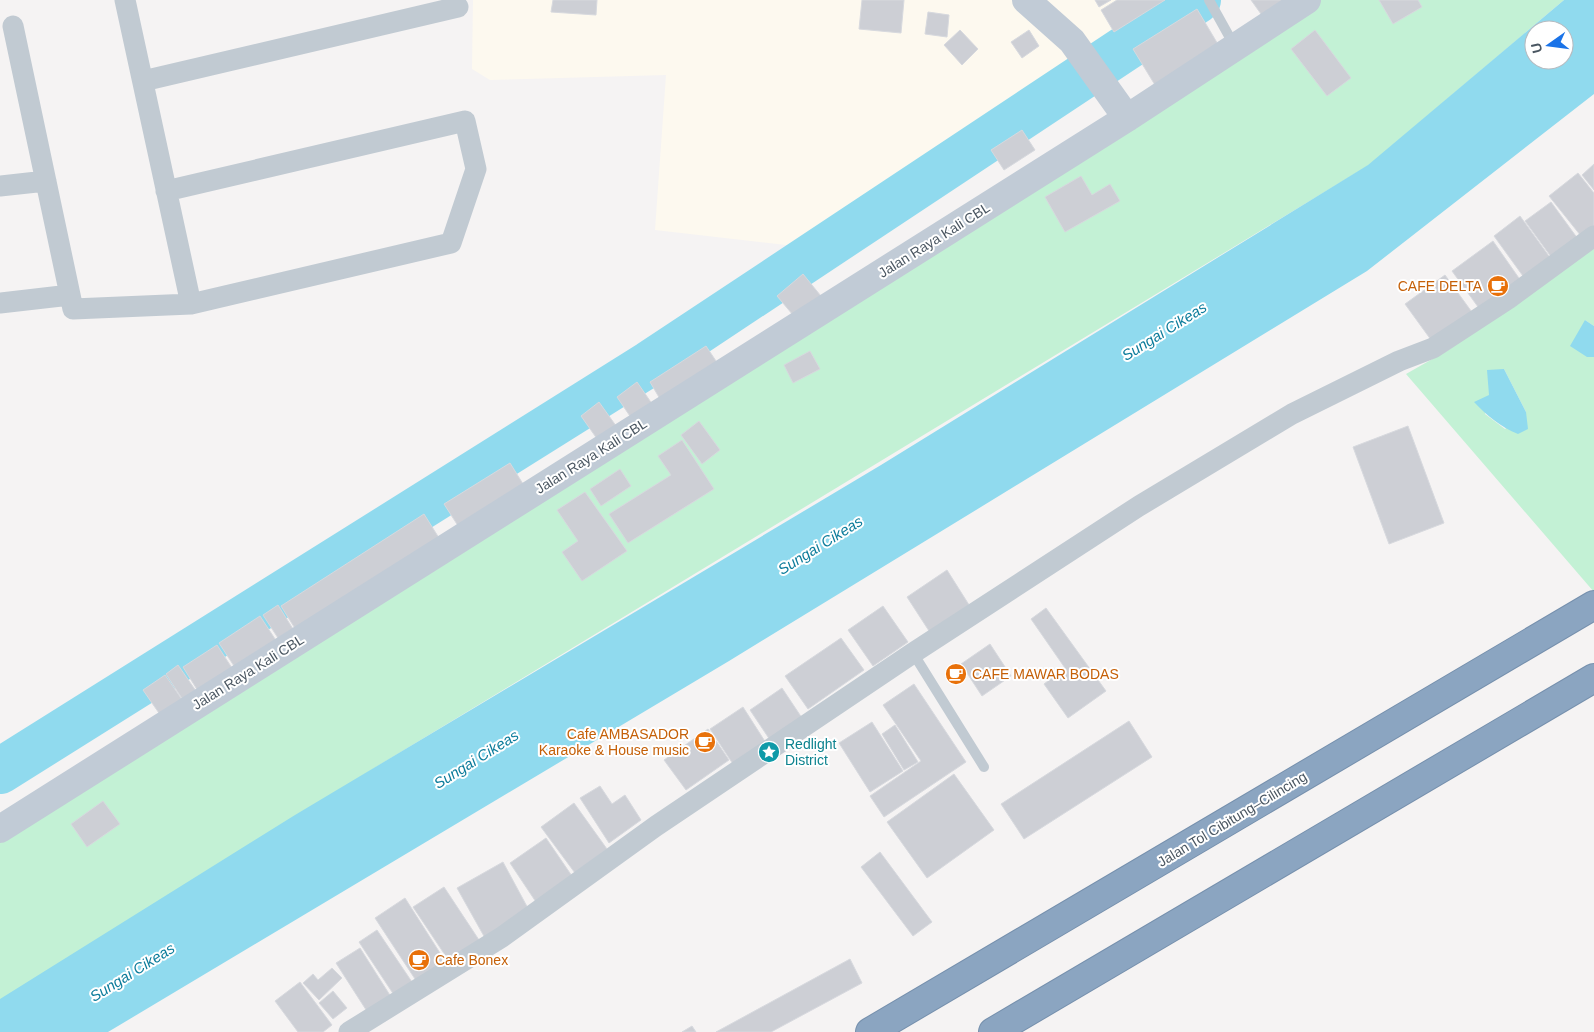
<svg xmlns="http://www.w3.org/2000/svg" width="1594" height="1032" viewBox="0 0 1594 1032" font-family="Helvetica,sans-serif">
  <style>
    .commercial { fill: #fdf9ef }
    .green { fill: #c3f1d5; fill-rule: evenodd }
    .water { fill: #90daee; fill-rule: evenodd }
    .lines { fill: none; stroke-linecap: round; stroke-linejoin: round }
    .river { stroke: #90daee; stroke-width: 46 }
    .building { fill: #cdcfd5; stroke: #d7d9de }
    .highway-casing { stroke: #7690ad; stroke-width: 30 }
    .lane { stroke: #c1cad2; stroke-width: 10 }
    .street { stroke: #c1cad2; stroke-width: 21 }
    .secondary { stroke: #c1cbd6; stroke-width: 28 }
    .highway { stroke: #8ba5c1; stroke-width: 28 }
    .labels { text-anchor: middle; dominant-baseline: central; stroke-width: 4; stroke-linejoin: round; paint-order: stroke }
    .street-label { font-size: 14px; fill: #4a5661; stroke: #fff }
    .food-label { font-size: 14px; fill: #c56008; stroke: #fff; text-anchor: end }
    .culture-label { font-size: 14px; fill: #0d838f; stroke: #fff; text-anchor: start }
    .water-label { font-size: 15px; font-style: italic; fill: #0c7c9b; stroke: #fff }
  </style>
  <rect width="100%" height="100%" fill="#f5f3f3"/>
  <path class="commercial" d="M473 0H1198L821 249 655 230 666 75 490 80 472 69Z"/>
  <path class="green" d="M1299 0H1564L1369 165 376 767 0 1005V828Z
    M1594 239V326L1585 320 1587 357H1594V592L1406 374 1450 349ZM1504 369 1526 412 1505 429 1485 414 1489 395Z"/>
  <path class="water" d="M1564 0H1594V94L1367 271 729 661 108 1032H0V999L295 815 881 465 1368 165ZM1534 30H1564V60H1534Z
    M1585 320 1594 326V357H1587L1570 346Z
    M1504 369 1526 412 1528 429 1518 434C1501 427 1486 415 1474 402L1489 395 1487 370Z"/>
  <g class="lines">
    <path class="river" d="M0 771 649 364 1198 0"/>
  </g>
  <path class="building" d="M553 0H597L596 15 551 12Z
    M862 0H904L901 33 859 29Z
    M1095 0H1111L1099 7Z
    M1117 0H1165L1114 32 1101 10Z
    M1251 0H1295L1266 21Z
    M1379 0H1418L1422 7 1393 24Z
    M1197 9 1219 46 1155 85 1133 49Z
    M928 12 949 15 947 37 925 34Z
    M960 30 978 49 962 65 944 45Z
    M1029 30 1039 46 1022 58 1011 42Z
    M1315 30 1351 78 1327 96 1291 49Z
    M1022 130 1035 150 1004 170 991 150Z
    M1594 164V190L1582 175Z
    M1578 173 1594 193V234L1585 241 1549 196Z
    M1081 176 1092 195 1110 184 1120 201 1065 232 1045 197Z
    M1551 202 1578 239 1552 258 1525 221Z
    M1520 216 1554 263 1528 283 1494 236Z
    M1493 241 1521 281 1481 311 1452 271Z
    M803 274 825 301 793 315 777 296Z
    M1445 275 1474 315 1434 344 1405 304Z
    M706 346 720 367 663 404 650 382Z
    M810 351 820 369 793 383 784 365Z
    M637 382 657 411 636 425 617 397Z
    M599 402 619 430 600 443 581 416Z
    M699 421 720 450 702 464 681 435Z
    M1408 426 1444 523 1389 544 1353 447Z
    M682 440 714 489 628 543 609 514 671 475 658 456Z
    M510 463 528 492 462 532 444 504Z
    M620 469 631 486 601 506 590 489Z
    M585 492 627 551 582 581 562 552 578 541 557 510Z
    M424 514 444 546 301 638 281 606Z
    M947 570 971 608 931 634 907 597Z
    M278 605 293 629 278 638 263 615Z
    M883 606 908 642 873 666 848 630Z
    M1046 608 1106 691 1068 718 1044 684 1065 668 1031 619Z
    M260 616 277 642 236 669 219 643Z
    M841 638 864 670 808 709 785 676Z
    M990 644 1011 676 982 696 961 664Z
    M217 645 232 668 198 691 183 667Z
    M178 665 196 691 183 700 166 674Z
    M165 675 183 701 161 716 143 690Z
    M914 684 966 762 884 817 870 796 921 761 883 705Z
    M782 688 804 721 772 743 750 710Z
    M743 707 766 743 733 764 710 729Z
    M1129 721 1152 757 1024 839 1001 804Z
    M872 722 903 771 870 792 839 743Z
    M895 725 918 762 904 770 882 734Z
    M708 729 729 760 686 790 664 760Z
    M954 774 994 830 927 878 887 822Z
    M600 786 612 804 625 795 641 820 609 843 580 798Z
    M103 801 120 824 87 847 71 824Z
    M574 803 607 849 575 873 541 827Z
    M546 838 574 879 538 905 510 863Z
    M880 852 932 922 913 936 861 867Z
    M503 862 530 912 485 938 457 888Z
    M444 887 481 943 451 964 413 907Z
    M405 898 447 964 417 982 375 918Z
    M377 930 414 985 396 998 359 942Z
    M360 948 393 1000 370 1016 336 963Z
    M850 959 862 983 771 1032H716Z
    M332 968 342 978 319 1000 303 983 313 974 318 980Z
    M300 982 332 1025 323 1032H298L275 1001Z
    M333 991 347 1008 333 1019 319 1003Z
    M692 1026 696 1032H682Z"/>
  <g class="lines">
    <g class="highway-casing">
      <path id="highway" d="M870 1032 1594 605
        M993 1032 1594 678"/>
    </g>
    <path class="lane" d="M1209 0 1234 45
      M913 653 984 767"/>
    <path class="street" d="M125 0 191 304
      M13 26 73 309 191 304 451 243 476 169 465 121 166 191
      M143 81 458 7
      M0 186 46 181
      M0 303 70 295
      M349 1032 502 937 656 826 913 653 1139 506 1292 414 1399 361 1433 348 1508 299 1594 236"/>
    <path class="secondary" d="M1026 0 1072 41 1127 118
      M0 829 1127 118 1307 0"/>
    <use href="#highway" class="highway"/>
  </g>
  <defs>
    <g id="cafe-disc" transform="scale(1.125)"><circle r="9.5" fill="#e8710a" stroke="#fff"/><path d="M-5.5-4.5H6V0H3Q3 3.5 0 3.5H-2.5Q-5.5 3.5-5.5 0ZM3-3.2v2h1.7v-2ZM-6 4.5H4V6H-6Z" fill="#fff"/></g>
    <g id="sight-disc" transform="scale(1.125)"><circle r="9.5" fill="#0f9aa8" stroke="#fff"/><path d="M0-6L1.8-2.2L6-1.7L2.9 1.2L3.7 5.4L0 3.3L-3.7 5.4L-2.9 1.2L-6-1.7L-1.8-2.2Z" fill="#fff"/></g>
  </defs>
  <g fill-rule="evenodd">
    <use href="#cafe-disc" x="1498" y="286"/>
    <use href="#cafe-disc" x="956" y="674"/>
    <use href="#cafe-disc" x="705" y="742"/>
    <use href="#sight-disc" x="769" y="752"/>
    <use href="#cafe-disc" x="419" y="960"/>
  </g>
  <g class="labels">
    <g class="street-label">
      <text transform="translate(934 240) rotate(-32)">Jalan Raya Kali CBL</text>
      <text transform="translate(591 456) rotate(-32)">Jalan Raya Kali CBL</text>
      <text transform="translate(248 672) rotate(-32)">Jalan Raya Kali CBL</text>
      <text transform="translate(1232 819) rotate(-31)">Jalan Tol Cibitung–Cilincing</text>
    </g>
    <g class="food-label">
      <text x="1482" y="286">CAFE DELTA</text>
      <text x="972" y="674" text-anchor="start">CAFE MAWAR BODAS</text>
      <text x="689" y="734">Cafe AMBASADOR<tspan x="689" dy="16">Karaoke &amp; House music</tspan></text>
      <text x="435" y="960" text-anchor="start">Cafe Bonex</text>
    </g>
    <g class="culture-label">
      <text x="785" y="744">Redlight<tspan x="785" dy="16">District</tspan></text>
    </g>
    <g class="water-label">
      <text transform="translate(1164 331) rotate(-32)">Sungai Cikeas</text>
      <text transform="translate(820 545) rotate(-32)">Sungai Cikeas</text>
      <text transform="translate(476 759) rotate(-32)">Sungai Cikeas</text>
      <text transform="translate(132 972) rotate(-32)">Sungai Cikeas</text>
    </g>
  </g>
  <g transform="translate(1549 45) rotate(256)"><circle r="24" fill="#ffffff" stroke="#b7bbc0"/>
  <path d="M0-4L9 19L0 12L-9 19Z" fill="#1a73e8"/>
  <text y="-8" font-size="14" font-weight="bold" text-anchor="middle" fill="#4a5661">U</text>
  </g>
</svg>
